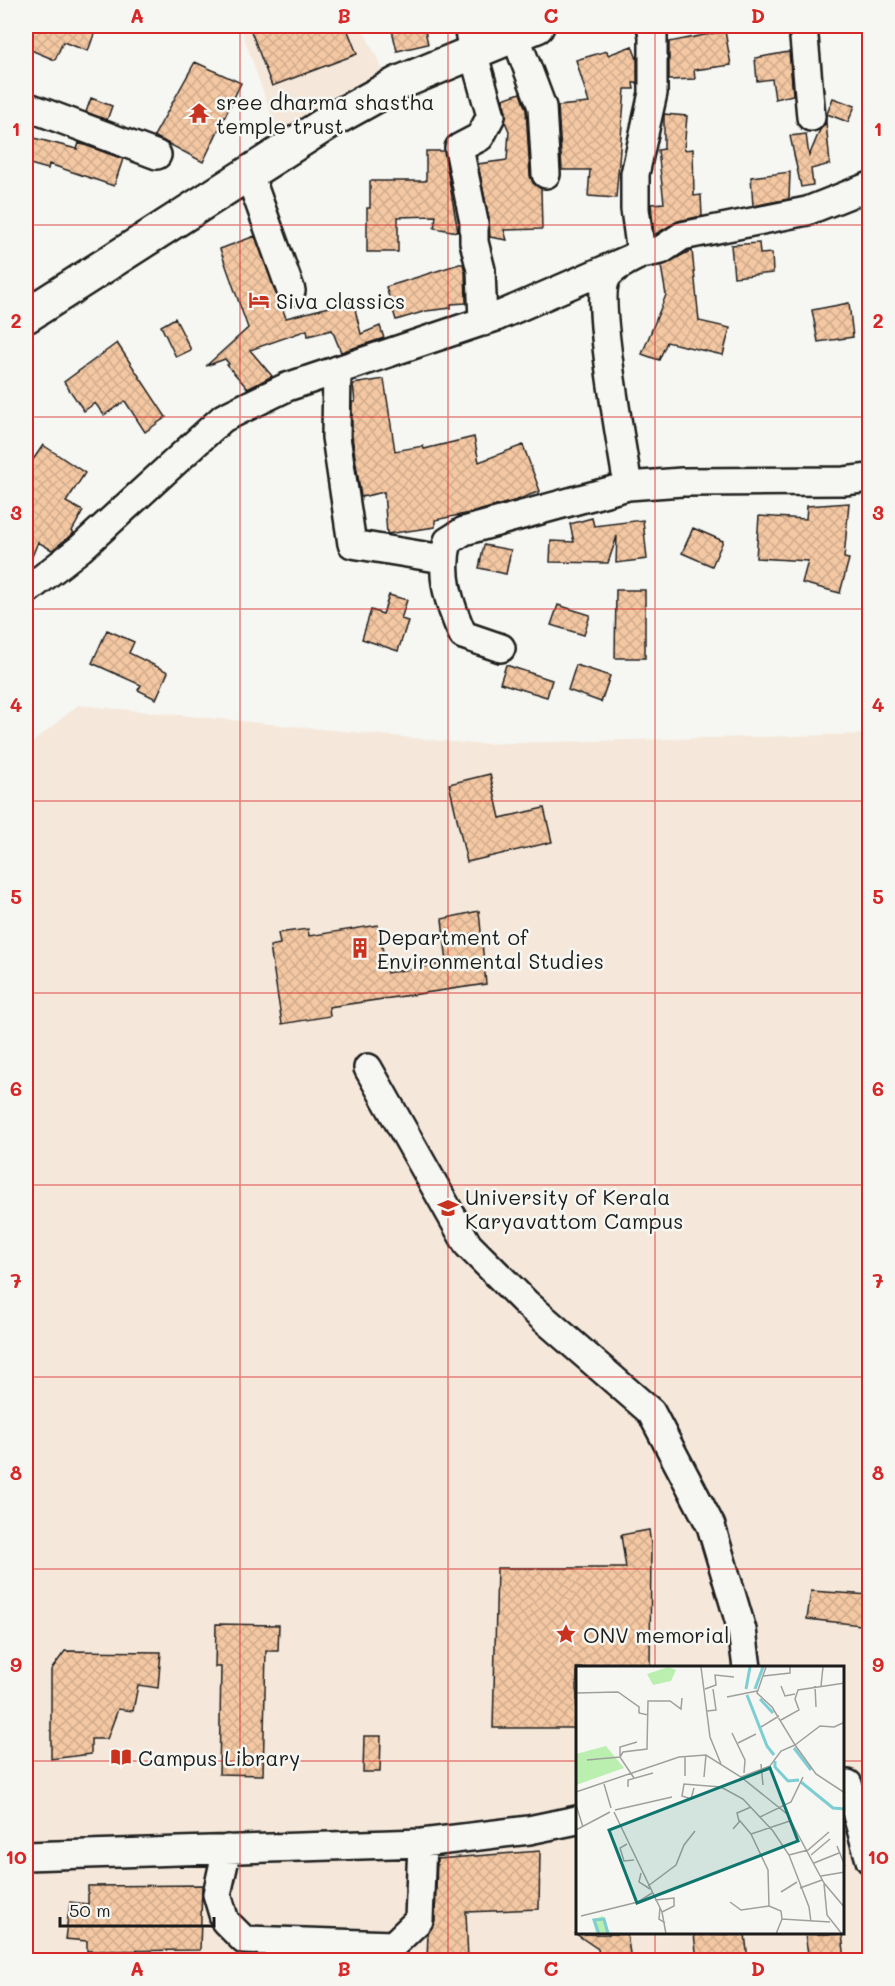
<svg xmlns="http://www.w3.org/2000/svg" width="895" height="1986" viewBox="0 0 895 1986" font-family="Mali,sans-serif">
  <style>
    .built { fill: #f5e8da; fill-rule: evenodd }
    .building { fill: url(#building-cross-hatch); stroke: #1c1c1c; stroke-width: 1.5 }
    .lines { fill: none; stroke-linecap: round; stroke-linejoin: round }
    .minor-casing { stroke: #1c1c1c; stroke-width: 32 }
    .major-casing { stroke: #1c1c1c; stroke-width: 38 }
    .minor { stroke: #f6f6f2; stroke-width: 27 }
    .major { stroke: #f6f6f2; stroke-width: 33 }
    .grid { fill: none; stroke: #d62828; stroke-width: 1.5; stroke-opacity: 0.55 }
    .labels { text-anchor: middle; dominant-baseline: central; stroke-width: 5; stroke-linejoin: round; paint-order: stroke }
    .poi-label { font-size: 21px; fill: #1c1c1c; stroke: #f6f6f2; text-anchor: start }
    .inset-river { fill: none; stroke: #7cced3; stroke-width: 3 }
    .inset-road { fill: none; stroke: #9f9f9c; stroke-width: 1.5 }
    .view { fill: #0f766e; fill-opacity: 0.15; stroke: #0f766e; stroke-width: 3 }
    .inset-edge { fill: none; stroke: #1c1c1c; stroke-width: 3 }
    .neatline { fill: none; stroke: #d62828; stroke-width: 2 }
    .grid-label { font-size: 20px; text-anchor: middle; font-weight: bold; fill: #d62828 }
  </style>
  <defs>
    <pattern id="building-cross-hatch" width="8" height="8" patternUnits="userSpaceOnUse" patternTransform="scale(1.5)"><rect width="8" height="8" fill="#f4c8a3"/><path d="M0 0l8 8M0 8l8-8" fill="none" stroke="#d1ab8c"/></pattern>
  </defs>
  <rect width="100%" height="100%" fill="#f6f6f2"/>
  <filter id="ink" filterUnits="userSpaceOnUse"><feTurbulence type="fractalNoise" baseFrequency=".0167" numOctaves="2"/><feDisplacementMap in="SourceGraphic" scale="12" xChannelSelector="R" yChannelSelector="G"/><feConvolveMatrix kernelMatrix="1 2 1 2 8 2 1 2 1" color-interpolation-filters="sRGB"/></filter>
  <g filter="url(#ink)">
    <path class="built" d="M240 26H361L385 74 279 137Z
      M78 705 474 744 869 734V1960H26V748ZM577 1668H842V1934H577Z"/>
    <path class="building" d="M26 26H97L88 51 63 42 55 60 26 48Z
      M249 26H346L357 54 272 86Z
      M391 26H424L428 44 397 51Z
      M725 31 731 65 694 70 695 79 669 80V42Z
      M632 46 637 59V83H633L634 89H625L616 198 588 196 590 170H562L558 106 589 103 576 60 607 51 608 55Z
      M789 52 793 95 775 99 772 79 757 81 755 58Z
      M195 62 241 83 203 162 154 136Z
      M520 93 526 110 530 176 533 183 541 189 542 229 504 230 507 240 490 237 489 219 478 164 507 160 509 131 505 122 506 112 503 99Z
      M91 98 112 106 107 120 86 112Z
      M833 98 855 106 848 122 827 114Z
      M664 114 687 116 684 150 693 149 694 196 701 195 702 216 678 221 654 235 651 204 664 203 658 150 664 149Z
      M826 122 830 164 811 169 813 185 801 187 790 136 806 134 809 156 820 130Z
      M26 136 77 149 79 143 123 159 114 186 49 164 48 169 26 163Z
      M426 151H444L458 232 434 228 436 216 398 217V252H367V208H370V181H426Z
      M790 172 789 199 753 206 751 177Z
      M255 236 286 318 353 301 361 334 380 326 384 338 341 352 332 330 308 336 307 330 250 350 272 376 248 389 227 365 229 364 225 359 206 366 248 328 220 249Z
      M759 243 760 254 772 253 773 273 734 277 731 245Z
      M692 250 699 321 730 328 723 355 667 342 659 360 642 354 666 295 661 266Z
      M459 264H463L465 272 466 303 451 304V308L426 311 396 320 386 287Z
      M849 303 853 337 818 342 812 310Z
      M175 318 191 350 176 357 161 326Z
      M117 343 166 417 145 432 125 401 104 415 95 403 84 411 64 382Z
      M384 379 395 451 423 446 424 449 474 437 479 462 523 445 540 491 517 500 474 512 435 520V527L387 534 384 492 361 497 352 436V402H355L353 384Z
      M43 445 85 473 66 502 83 511 72 531 74 533 52 550 38 542 26 571V470Z
      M849 503 844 558 849 559 840 593 802 583 808 561 756 558 759 516 806 519 807 506Z
      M592 518 594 526 643 520 647 559 616 563 617 536 608 563 550 562 551 541 574 542 570 524Z
      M693 528 723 541 712 566 682 553Z
      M484 545 511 550 506 574 479 568Z
      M616 590H645V658H615Z
      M389 595 407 600 401 619 408 621 398 651 362 639 371 610 383 614Z
      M558 605 590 615 584 635 551 625Z
      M107 630 134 642 129 653 168 672 156 699 138 690 141 685 92 663Z
      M506 665 552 680 547 697 500 683Z
      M576 665 610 676 601 702 568 690Z
      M490 774 500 818 544 808 552 842 467 862 449 784Z
      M479 911 486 984 329 1007 330 1016 282 1024 270 946 280 944 278 933 308 929 309 936 378 925 387 973 447 963 442 919Z
      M649 1530 651 1545 650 1668H577V1728H493L497 1568H626L621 1535Z
      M811 1591 870 1595V1626L807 1619Z
      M216 1624 279 1625 278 1651H266L263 1775 219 1774 221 1667H215Z
      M65 1651 161 1652 158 1688 138 1685 133 1711 118 1709 107 1739H91V1754L51 1759V1670Z
      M364 1736H381L380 1772H363Z
      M540 1851 539 1909 466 1912 468 1960H427L428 1933 435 1921 437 1859Z
      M202 1885 200 1950 87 1951V1941L65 1939 70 1902 88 1904V1886Z
      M576 1934H627L631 1960H600L598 1949Z
      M694 1934H745L748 1960H697Z
      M805 1934H842L845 1960H809Z"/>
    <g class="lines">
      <g class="minor-casing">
        <path id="minor" d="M468 26 473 52 491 116 480 137 459 148 474 222V242L481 270 483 322
          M651 26 653 36V93L635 174V209L641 254C630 260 614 266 607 277 594 298 623 453 628 486L682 482 844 481 870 478
          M803 26 811 117
          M515 35 542 107 546 174
          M26 106 157 155
          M249 174 291 291
          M337 370 336 437 352 544 443 559
          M26 591 81 548 223 418 287 387 496 317 641 254 661 250 682 236 807 211 870 186
          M501 648 463 635C449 604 439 574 448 541L464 531 628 486
          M368 1068 468 1245 527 1304 651 1412 711 1526 742 1630 747 1668
          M848 1784 870 1860
          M227 1849 217 1894 225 1921 244 1940 393 1945 419 1920 422 1843
          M26 1856 422 1843 529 1830 577 1820"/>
      </g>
      <g class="major-casing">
        <path id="major" d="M26 316 332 120 399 83 537 26"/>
      </g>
      <use href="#minor" class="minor"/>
      <use href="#major" class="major"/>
    </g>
  </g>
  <path class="grid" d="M240 26V1960M448 26V1960M655 26V1668M26 225H870M26 417H870M26 609H870M26 801H870M26 993H870M26 1185H870M26 1377H870M26 1569H870M26 1761H577M842 1761H870M655 1934V1960"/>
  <defs>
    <g id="temple-bare" transform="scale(1.62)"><path d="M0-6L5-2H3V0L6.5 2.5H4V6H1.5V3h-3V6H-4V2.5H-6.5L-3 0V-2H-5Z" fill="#c8321e" stroke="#f6f6f2" stroke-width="2.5" paint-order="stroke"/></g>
    <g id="hotel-bare" transform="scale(1.62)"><path d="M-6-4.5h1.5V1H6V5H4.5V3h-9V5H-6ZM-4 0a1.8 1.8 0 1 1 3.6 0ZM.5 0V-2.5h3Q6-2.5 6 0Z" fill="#c8321e" stroke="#f6f6f2" stroke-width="2.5" paint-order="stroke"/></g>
    <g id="building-bare" transform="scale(1.62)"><path d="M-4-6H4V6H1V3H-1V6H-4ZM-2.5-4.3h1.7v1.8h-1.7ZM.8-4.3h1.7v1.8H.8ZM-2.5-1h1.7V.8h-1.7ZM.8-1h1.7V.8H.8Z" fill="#c8321e" stroke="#f6f6f2" stroke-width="2.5" paint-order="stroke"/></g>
    <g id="university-bare" transform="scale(1.62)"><path d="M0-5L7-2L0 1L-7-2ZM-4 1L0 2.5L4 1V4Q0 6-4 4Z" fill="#c8321e" stroke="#f6f6f2" stroke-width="2.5" paint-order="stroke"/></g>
    <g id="sight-bare" transform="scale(1.62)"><path d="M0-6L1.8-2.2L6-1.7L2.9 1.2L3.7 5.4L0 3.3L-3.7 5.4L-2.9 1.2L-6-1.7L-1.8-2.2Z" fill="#c8321e" stroke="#f6f6f2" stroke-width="2.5" paint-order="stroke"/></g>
    <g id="library-bare" transform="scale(1.62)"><path d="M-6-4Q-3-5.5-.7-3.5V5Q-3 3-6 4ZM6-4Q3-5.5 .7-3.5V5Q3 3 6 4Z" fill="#c8321e" stroke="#f6f6f2" stroke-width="2.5" paint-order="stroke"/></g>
  </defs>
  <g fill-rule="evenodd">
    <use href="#temple-bare" x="199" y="113"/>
    <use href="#hotel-bare" x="259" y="300"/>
    <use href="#building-bare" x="360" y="948"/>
    <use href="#university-bare" x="448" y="1208"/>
    <use href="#sight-bare" x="566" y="1634"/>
    <use href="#library-bare" x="121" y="1757"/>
  </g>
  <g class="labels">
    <g class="poi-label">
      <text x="216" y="101">sree dharma shastha<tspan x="216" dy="24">temple trust</tspan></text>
      <text x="276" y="300">Siva classics</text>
      <text x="377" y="936">Department of<tspan x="377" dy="24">Environmental Studies</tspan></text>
      <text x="465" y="1196">University of Kerala<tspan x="465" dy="24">Karyavattom Campus</tspan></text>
      <text x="583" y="1634">ONV memorial</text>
      <text x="138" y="1757">Campus Library</text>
    </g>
  </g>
  <g transform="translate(576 1666)">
    <rect width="268" height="268" fill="#f6f6f2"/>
    <path d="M92 1 100 4 95 15 77 19 71 8Z" fill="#baefb0"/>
    <path d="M27 250 34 267V268H20L17 253Z" fill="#baefb0"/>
    <path d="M30 80 48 102 0 119V88Z" fill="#baefb0"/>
    <path class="inset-river" d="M170 23 174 1M179 23 187 1M171 29 191 80 198 89M184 33 197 47M218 82 235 104M199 95V101L212 115 223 114M225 116 257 142 269 143M23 268 18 254 28 253 32 268"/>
    <path class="inset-road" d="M125 1 134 71 145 98M190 1 181 27 196 41 219 79 244 60 258 61 269 56M187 10 214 7V1M205 20 209 30 219 28M239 20 240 41M245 20 247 1M129 23 140 19 139 9 158 11M0 27 42 26 63 41V47L72 49M151 31 181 25M131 45 140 44 137 23M205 54 223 44 219 33 222 24 269 17M185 61 203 50M156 67 169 94 168 107M162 77 180 68M44 90V81L61 76M109 90V110M44 91 47 86 71 83 72 35H94L105 43 106 32M11 94 44 91 58 112M185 98 187 119M128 111 130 89M165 111 194 100 205 85 219 79 240 108 269 127M28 118 35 142M52 121V114L77 107M118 122 115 133 106 130 108 118 145 121 167 133 197 165 213 189 233 241 235 256M0 126 103 91 130 89 165 111 211 148 248 217 269 242M0 139 7 161M39 144 96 131M38 146 86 246 90 268M184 151 215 136 227 111M163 155 161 147 175 141M157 163 164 155 175 168M0 164 34 146M51 178 44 182 48 195 58 194M261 180 269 200M213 189 232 184 253 166M235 189 254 173M238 197 263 187M65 207 63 216 74 223M245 210 269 206M248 218 251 249 266 268M72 220 100 199 108 179 119 165M224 222 246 214M205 226 221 216M79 234 98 232V240L86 246M154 236 165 244 193 240 192 204 175 168 214 155M193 240 205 245 206 253M84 241 83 253 89 257M5 250 62 236 76 227M200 268 206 253 254 256"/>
    <path class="view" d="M194 102 222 175 61 237 33 164Z"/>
    <rect width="268" height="268" class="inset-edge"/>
  </g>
  <rect width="895" height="1986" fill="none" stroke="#f6f6f2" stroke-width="66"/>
  <path d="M60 1917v9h154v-9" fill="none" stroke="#1c1c1c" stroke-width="3"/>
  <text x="69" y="1917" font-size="18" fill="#1c1c1c" stroke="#f6f6f2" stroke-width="4.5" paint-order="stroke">50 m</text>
  <rect x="33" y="33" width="829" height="1920" class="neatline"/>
  <g class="grid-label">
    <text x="137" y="23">A</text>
    <text x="344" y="23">B</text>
    <text x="551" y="23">C</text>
    <text x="758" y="23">D</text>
    <text x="16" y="136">1</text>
    <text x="878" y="136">1</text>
    <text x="16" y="328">2</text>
    <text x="878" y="328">2</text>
    <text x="16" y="520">3</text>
    <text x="878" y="520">3</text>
    <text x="16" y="712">4</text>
    <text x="878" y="712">4</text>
    <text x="16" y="904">5</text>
    <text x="878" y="904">5</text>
    <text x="16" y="1096">6</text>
    <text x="878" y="1096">6</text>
    <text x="16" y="1288">7</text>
    <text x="878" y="1288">7</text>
    <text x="16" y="1480">8</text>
    <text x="878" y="1480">8</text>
    <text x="16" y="1672">9</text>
    <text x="878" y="1672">9</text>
    <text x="16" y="1864">10</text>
    <text x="878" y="1864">10</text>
    <text x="137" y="1976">A</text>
    <text x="344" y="1976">B</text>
    <text x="551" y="1976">C</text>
    <text x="758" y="1976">D</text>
  </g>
</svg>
